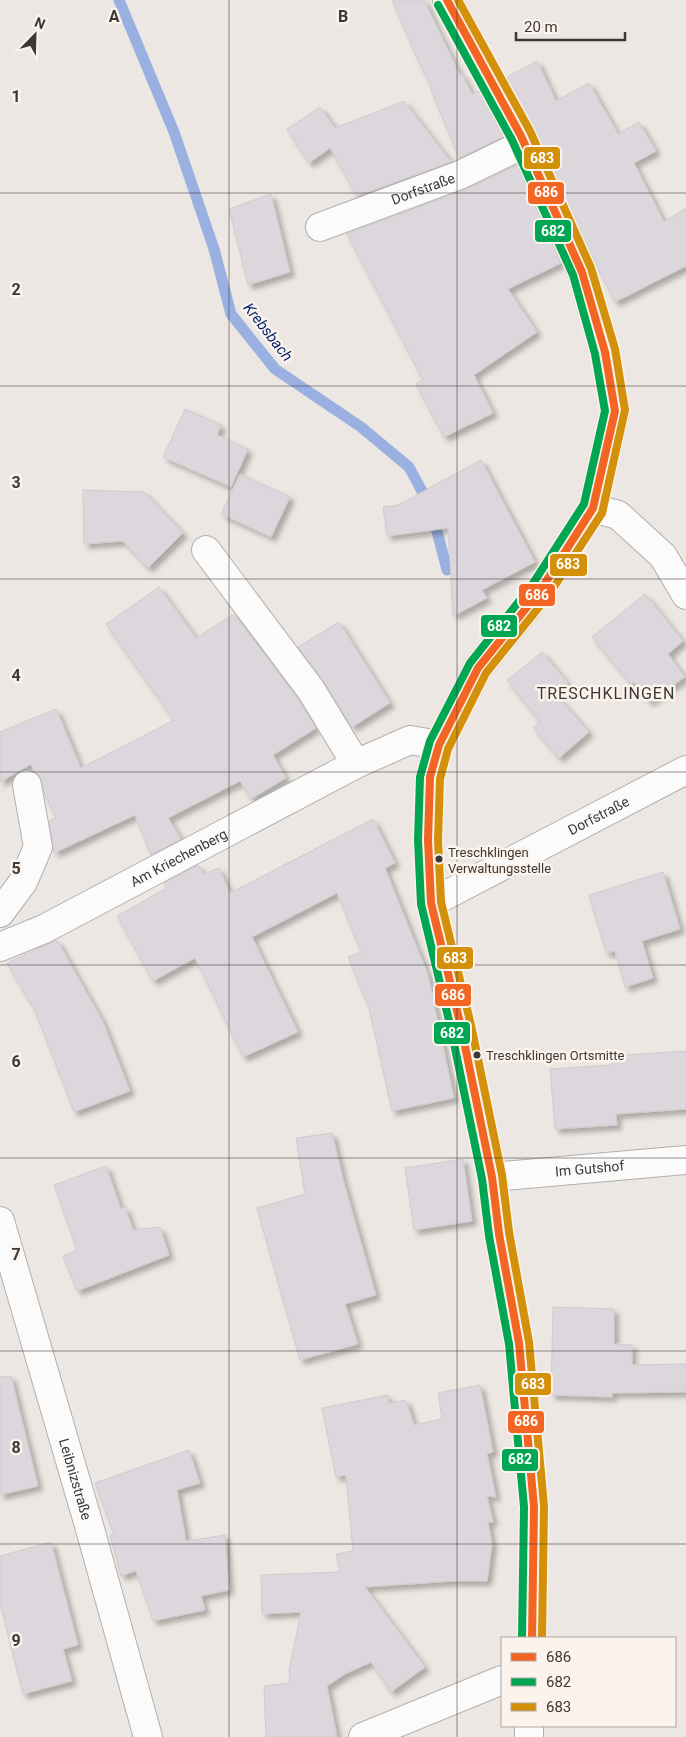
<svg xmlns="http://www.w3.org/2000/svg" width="686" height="1737" viewBox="0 0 686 1737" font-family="Roboto,sans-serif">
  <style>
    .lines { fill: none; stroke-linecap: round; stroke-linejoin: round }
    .stream { stroke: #99b0e0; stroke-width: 11 }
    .building { fill: #dcd6dd; stroke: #cfcccb; filter: url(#shadow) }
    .minor-casing { stroke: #b2afac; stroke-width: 30 }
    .minor { stroke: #fcfbfb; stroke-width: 28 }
    .bus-1-casing { stroke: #fcf3ec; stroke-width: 11 }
    .bus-2-casing { stroke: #fcf3ec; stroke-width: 11 }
    .bus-3-casing { stroke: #fcf3ec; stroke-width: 11 }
    .bus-1 { stroke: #f26522; stroke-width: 8 }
    .bus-2 { stroke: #00a651; stroke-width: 8 }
    .bus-3 { stroke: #d2900b; stroke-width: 8 }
    .grid { fill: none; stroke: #3c3836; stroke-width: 1; stroke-opacity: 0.55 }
    .bus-dot { fill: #3c3836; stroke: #fcf3ec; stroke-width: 2 }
    .labels { text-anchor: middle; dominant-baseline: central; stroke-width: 5; stroke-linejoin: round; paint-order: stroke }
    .bus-label { font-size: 13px; fill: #3c3836; stroke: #fcf3ec; text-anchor: start }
    .street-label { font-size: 14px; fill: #3c3836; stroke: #fcf3ec }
    .water-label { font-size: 15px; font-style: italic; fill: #022372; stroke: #fcf3ec }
    .quarter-label { font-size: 16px; letter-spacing: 1px; fill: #3c3836; stroke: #fcf3ec }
    .grid-label { font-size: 16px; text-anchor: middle; font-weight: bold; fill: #3c3836; stroke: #fcf3ec; stroke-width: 5; stroke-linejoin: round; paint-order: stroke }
    .line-badge { stroke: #fcf3ec; stroke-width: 2 }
    .badge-label { font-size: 14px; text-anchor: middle; font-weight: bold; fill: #fff }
  </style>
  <defs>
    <filter id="shadow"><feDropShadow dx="4.5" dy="4.5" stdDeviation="2.5" flood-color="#0004"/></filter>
  </defs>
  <rect width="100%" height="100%" fill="#ece7e2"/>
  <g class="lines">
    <path class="stream" d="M119 0 174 132 214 249 231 314 275 369 361 427 409 467 431 508 447 570"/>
  </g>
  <path class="building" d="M392 0H424L460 75 462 74 472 94 479 91 504 137 459 158 431 90 432 89 417 58Z
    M537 61 556 101 589 83 618 134 639 122 656 151 634 163 664 222 686 208V266L615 302 596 265 535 130 507 77Z
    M404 101 451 162 357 196 330 148 309 163 287 129 320 107 335 128Z
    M517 165 561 263 508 289 537 332 474 375 493 413 444 437 416 384 423 380 347 234 465 190Z
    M271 194 290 272 248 285 229 209Z
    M185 409 221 425 217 435 248 449 231 487 163 457Z
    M481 460 535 562 482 590 487 598 453 616 448 528 387 536 383 507 398 505Z
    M240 474 290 497 271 537 221 514Z
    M83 490 144 492 183 533 148 568 123 541 84 544Z
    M159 587 196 638 234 614 298 699 316 728 273 755 286 778 251 799 240 781 168 818 181 839 151 855 135 815 54 853 49 821 56 818 44 793 39 775 34 771 31 764 0 782V732L56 709 81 768 174 720 106 624Z
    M645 594 683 641 668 654 685 677 649 702 634 682 631 684 592 637Z
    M339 622 390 703 352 727 324 682 298 647Z
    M542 652 568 683 555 694 589 732 559 758 533 727 540 721 507 680Z
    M373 819 395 863 385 868 428 975 454 1098 392 1111 369 1008 348 957 361 952 337 893 252 937 298 1032 243 1057 195 958 153 981 117 916 165 889 166 888 164 883 198 865 204 874 219 868 230 893Z
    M663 872 680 929 642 941 653 978 625 987 615 951 606 953 589 895Z
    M57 940 103 1022 130 1091 74 1112 35 1011 7 963Z
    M686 1051V1109L616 1114 617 1125 555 1129 550 1069 612 1065V1056Z
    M332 1133 344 1183 376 1295 345 1304 358 1344 300 1360 257 1208 305 1194 296 1138Z
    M463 1159 472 1221 414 1230 405 1168Z
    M106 1166 121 1209 125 1207 133 1230 160 1227 169 1255 77 1291 63 1256 77 1250 54 1185Z
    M553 1307 614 1309V1344L632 1345V1365L686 1364V1392L612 1393V1397L551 1395Z
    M11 1376 38 1486 0 1495V1377Z
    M480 1385 493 1452 487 1454 496 1497 487 1496 493 1522H488L492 1544 487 1581H453L365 1587 425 1667 391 1692 371 1662 345 1674 327 1686 337 1737H266L264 1686 290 1683 289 1670 301 1612 262 1614 261 1575 340 1572 336 1554 353 1551 346 1475 336 1477 322 1408 388 1395 389 1403 406 1400 414 1425 442 1419 438 1393Z
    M189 1450 200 1483 177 1490 186 1541 225 1535 229 1590 201 1596 205 1610 153 1621 136 1571 121 1576 110 1535H114L95 1483Z
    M51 1542 78 1645 63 1649 72 1681 23 1694 0 1603V1556Z"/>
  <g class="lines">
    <g class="minor-casing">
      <g id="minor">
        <path d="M447 0 521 136 582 272 605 352 615 411 593 508 540 591 478 668 439 745 430 777 428 840 431 903 461 1027 492 1177 499 1234 519 1343 534 1507 532 1638"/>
        <path id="s1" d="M320 227 460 175 524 144"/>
        <path d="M593 508 618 515 663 556 686 595"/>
        <path d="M206 550 311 690 356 764"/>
        <path id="s2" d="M431 903 686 770"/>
        <path d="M0 913 23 882 38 847 27 785"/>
        <path id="s3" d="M0 947 44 929 356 764 410 740 439 745"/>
        <path id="s4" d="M492 1177 686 1160"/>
        <path id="s5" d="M0 1221 90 1529 148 1737"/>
        <path d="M363 1737 502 1680"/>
        <path d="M529 1737V1726"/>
      </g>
    </g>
    <use href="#minor" class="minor"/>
    <g class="bus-1-casing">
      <path id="bus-1" d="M447 0 521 136 582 272 605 352 615 411 593 508 540 591 478 668 439 745 430 777 428 840 431 903 461 1027 492 1177 499 1234 519 1343 534 1507 532 1638"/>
    </g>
    <g class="bus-2-casing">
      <path id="bus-2" d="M438 5 512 140 573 275 595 354 605 411 584 504 532 585 470 663 430 741 420 777 418 840 421 904 451 1029 482 1179 489 1236 509 1344 524 1507 522 1638"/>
    </g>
    <g class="bus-3-casing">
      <path id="bus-3" d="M458 0 530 131 591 268 615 349 625 410 602 513 548 596 486 673 448 749 440 779 438 840 441 902 471 1025 502 1175 509 1232 529 1342 544 1506 542 1638"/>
    </g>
    <use href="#bus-1" class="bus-1"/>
    <use href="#bus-2" class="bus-2"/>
    <use href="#bus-3" class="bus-3"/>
  </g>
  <path class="grid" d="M229 0V1737M457 0V1737M0 193H686M0 386H686M0 579H686M0 772H686M0 965H686M0 1158H686M0 1351H686M0 1544H686"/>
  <g class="bus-dot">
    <circle cx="439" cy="859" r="4.5"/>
    <circle cx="477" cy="1055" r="4.5"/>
  </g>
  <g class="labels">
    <g class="bus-label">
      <text x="448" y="852">Treschklingen<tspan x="448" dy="16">Verwaltungsstelle</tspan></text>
      <text x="486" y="1055">Treschklingen Ortsmitte</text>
    </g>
    <g class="street-label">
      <text stroke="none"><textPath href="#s1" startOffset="110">Dorfstraße</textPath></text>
      <text stroke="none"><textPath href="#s2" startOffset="189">Dorfstraße</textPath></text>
      <text stroke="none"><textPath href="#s3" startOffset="200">Am Kriechenberg</textPath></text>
      <text stroke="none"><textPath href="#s4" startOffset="98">Im Gutshof</textPath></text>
      <text stroke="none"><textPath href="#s5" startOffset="269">Leibnizstraße</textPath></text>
    </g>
    <g class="water-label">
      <text transform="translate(268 332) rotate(52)">Krebsbach</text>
    </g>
    <g class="quarter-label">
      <text x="606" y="693">TRESCHKLINGEN</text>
    </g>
  </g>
  <g class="grid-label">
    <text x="114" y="22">A</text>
    <text x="343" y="22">B</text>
    <text x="16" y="102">1</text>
    <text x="16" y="295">2</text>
    <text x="16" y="488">3</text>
    <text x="16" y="681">4</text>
    <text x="16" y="874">5</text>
    <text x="16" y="1067">6</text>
    <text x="16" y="1260">7</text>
    <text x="16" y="1453">8</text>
    <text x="16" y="1646">9</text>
  </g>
  <g class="line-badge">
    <rect x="523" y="146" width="38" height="24" rx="5" fill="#d2900b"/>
    <rect x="527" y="181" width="38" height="24" rx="5" fill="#f26522"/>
    <rect x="534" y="219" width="38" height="24" rx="5" fill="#00a651"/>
    <rect x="549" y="553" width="39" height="24" rx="5" fill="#d2900b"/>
    <rect x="518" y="583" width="38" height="24" rx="5" fill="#f26522"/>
    <rect x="480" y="614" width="38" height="24" rx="5" fill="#00a651"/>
    <rect x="436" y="946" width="38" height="24" rx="5" fill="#d2900b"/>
    <rect x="434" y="983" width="38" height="24" rx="5" fill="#f26522"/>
    <rect x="433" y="1021" width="38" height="24" rx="5" fill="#00a651"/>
    <rect x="514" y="1372" width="38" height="24" rx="5" fill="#d2900b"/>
    <rect x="507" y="1410" width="38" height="24" rx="5" fill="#f26522"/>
    <rect x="501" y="1448" width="38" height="24" rx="5" fill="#00a651"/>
  </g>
  <g class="badge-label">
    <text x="542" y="163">683</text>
    <text x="546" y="197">686</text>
    <text x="553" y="236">682</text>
    <text x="568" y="569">683</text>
    <text x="537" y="600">686</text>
    <text x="499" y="631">682</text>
    <text x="455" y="963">683</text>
    <text x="453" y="1000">686</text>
    <text x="452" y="1038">682</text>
    <text x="533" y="1389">683</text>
    <text x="526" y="1426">686</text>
    <text x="520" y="1464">682</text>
  </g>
  <rect x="501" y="1637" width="175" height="90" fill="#fcf3ec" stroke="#afa8a3"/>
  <rect x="511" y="1653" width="25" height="8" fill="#f26522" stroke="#afa8a3"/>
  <text x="546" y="1662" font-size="15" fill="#3c3836">686</text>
  <rect x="511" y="1678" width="25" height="8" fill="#00a651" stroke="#afa8a3"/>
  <text x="546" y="1687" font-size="15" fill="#3c3836">682</text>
  <rect x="511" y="1703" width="25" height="8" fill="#d2900b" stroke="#afa8a3"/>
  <text x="546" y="1712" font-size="15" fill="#3c3836">683</text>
  <g transform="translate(35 35) rotate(23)" stroke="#fcf3ec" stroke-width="4" paint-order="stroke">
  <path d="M0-4L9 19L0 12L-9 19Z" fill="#3c3836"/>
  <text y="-8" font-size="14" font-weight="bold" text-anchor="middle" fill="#3c3836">N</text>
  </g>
  <path d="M516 32v8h109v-8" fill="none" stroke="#3c3836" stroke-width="2.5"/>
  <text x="524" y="32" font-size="15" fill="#3c3836" stroke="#fcf3ec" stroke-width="4" paint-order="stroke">20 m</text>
</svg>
